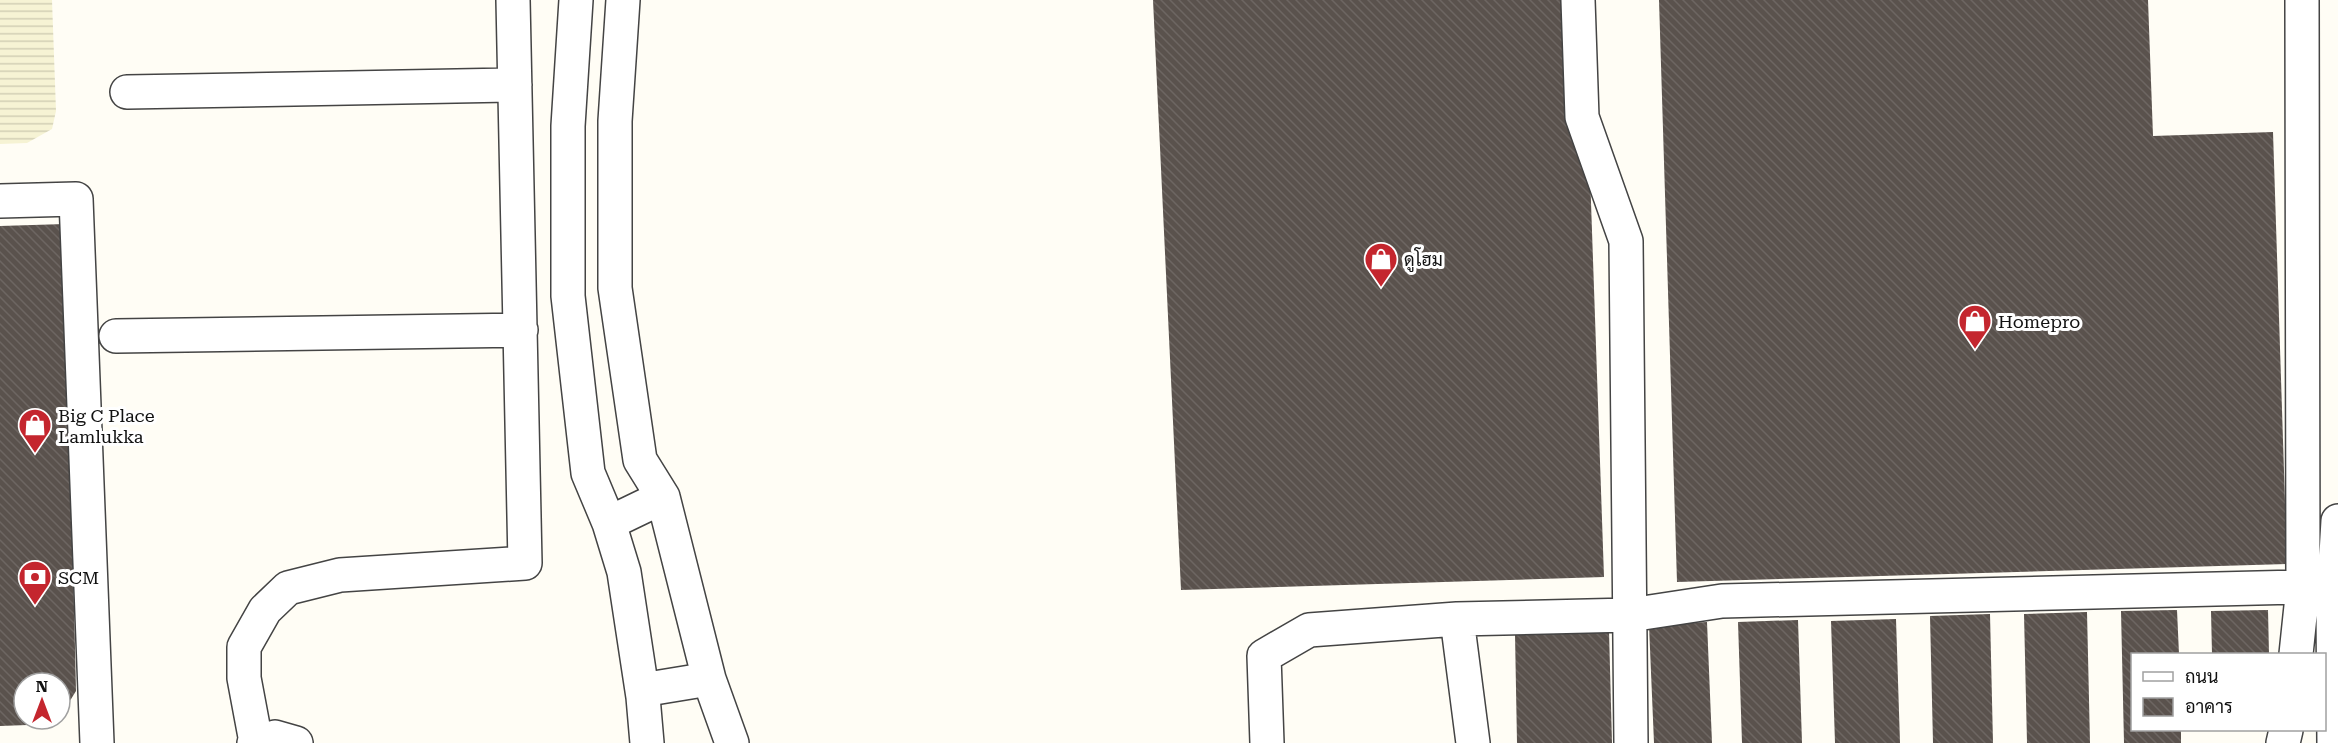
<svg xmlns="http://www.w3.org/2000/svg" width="2338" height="743" viewBox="0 0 2338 743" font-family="'Roboto Serif',Sarabun,serif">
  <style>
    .farmland { fill: url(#farmland-rules) }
    .building { fill: url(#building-back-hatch) }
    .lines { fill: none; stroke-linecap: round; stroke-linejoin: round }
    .minor-casing { stroke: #444; stroke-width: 36 }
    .minor { stroke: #fff; stroke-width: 33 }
    .labels { text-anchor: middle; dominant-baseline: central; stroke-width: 6; stroke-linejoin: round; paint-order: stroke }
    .poi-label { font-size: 18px; fill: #111; stroke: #fff; text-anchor: start }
  </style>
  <defs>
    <pattern id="farmland-rules" width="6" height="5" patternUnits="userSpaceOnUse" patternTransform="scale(1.5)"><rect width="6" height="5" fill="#f6f3d4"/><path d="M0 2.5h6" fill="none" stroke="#d2cfb5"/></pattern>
    <pattern id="building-back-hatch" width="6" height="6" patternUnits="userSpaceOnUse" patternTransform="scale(1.5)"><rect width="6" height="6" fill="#5a524d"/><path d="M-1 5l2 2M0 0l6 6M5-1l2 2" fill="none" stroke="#6d6662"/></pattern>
  </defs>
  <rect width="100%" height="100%" fill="#fffdf5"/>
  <path class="farmland" d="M0 0H52L56 111 52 129 27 143 0 144Z"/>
  <path class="building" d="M1153 0H1584L1604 577 1181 590Z
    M1659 0H2148L2153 136 2273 132 2287 564 1677 582Z
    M65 224 76 691 60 717V683H24V719H59L55 724 0 726V226Z
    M2177 610 2179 654H2132V730H2181V743H2124L2121 611Z
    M2268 610 2269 654H2212L2211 611Z
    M2087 612 2090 743H2027L2024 614Z
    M1990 614 1993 743H1933L1930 616Z
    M1896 619 1900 743H1835L1831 621Z
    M1798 620 1802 743H1742L1738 622Z
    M1707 622 1712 743H1654L1649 625Z
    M1609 631 1612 743H1517L1515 634Z"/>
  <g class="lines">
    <g class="minor-casing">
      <path id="minor" d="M576 0 568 126V296L588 473 609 523 624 572 643 697 647 743
        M623 0 615 121V288L640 460 663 497 709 679 732 743
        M1578 0 1582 117 1626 241 1631 743
        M127 92 515 85
        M0 201 76 199 97 743
        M116 336 521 330
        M609 523 663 497
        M1457 619 1630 615 1722 601 2303 587
        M2296 654 2303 587 2302 0
        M642 690 709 679
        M256 742 244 678V647L265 610 288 588 340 575 525 563 513 0
        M254 743 275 737 296 743
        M1267 743 1264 656 1309 630 1457 619 1473 743
        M2283 743 2286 730
        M2334 743 2333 604 2338 521"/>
    </g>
    <use href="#minor" class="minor"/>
  </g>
  <defs>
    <g id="shop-pin" transform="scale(1.725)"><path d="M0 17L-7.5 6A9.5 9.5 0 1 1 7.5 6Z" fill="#c4262e" stroke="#fff"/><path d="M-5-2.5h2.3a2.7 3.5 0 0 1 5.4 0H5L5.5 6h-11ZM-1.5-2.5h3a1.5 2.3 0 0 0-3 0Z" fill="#fff"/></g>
    <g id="bank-pin" transform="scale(1.725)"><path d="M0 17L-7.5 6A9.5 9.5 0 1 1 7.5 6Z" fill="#c4262e" stroke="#fff"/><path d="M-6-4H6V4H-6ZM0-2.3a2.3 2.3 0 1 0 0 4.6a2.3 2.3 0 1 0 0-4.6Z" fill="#fff"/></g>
  </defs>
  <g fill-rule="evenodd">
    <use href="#shop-pin" x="1381" y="259"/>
    <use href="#shop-pin" x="1975" y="321"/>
    <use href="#shop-pin" x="35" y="425"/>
    <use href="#bank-pin" x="35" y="577"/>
  </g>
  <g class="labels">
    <g class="poi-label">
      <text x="1404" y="259">ดูโฮม</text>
      <text x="1998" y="321">Homepro</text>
      <text x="58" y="415">Big C Place<tspan x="58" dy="21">Lamlukka</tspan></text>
      <text x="58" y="577">SCM</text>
    </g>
  </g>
  <rect x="2131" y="653" width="195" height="78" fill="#ffffff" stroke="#a0a0a0" stroke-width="1.5"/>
  <rect x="2143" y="672" width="30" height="9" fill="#ffffff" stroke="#a0a0a0" stroke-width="1.5"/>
  <text x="2185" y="683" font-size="18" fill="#111111">ถนน</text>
  <rect x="2143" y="698" width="30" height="18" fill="url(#building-back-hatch)" stroke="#a0a0a0" stroke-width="1.5"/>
  <text x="2185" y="713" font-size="18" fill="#111111">อาคาร</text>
  <g transform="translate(42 701)"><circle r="28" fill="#ffffff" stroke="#a0a0a0" stroke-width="1.5"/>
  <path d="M0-4.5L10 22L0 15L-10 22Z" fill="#c4262e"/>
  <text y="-9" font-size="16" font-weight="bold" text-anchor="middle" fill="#111111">N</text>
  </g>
</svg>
